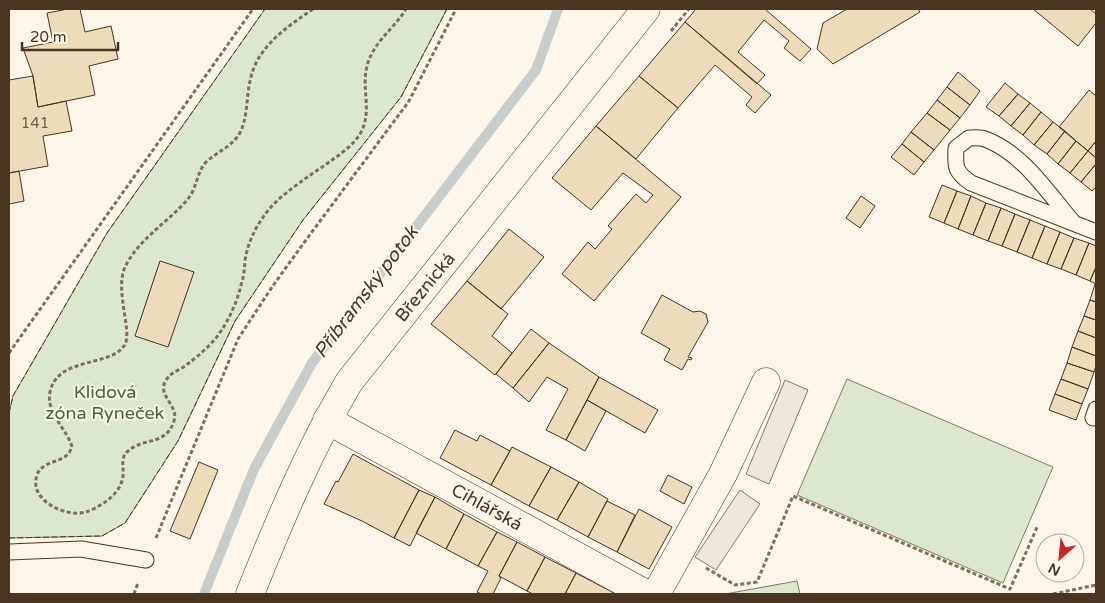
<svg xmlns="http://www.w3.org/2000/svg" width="1105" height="603" viewBox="0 0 1105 603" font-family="'Varela Round',sans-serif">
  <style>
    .green { fill: #dce7d0; stroke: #887966 }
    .parking { fill: #ede7d9; stroke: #887966 }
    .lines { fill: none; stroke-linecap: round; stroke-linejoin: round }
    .stream { stroke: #c9cecd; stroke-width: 10 }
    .building { fill: #ecdcbc; stroke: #4a3520 }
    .lane-casing { stroke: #4a3520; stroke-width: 17 }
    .street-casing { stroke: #4a3520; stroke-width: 29 }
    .secondary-casing { stroke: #4a3520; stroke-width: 29 }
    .path { stroke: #7f6f5c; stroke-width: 3; stroke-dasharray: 4 2.5; stroke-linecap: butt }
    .lane { stroke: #fbf6e9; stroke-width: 15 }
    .street { stroke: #fbf6e9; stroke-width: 28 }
    .secondary { stroke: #fbf6e9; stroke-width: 28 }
    .fence { stroke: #4a3520; stroke-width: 1; stroke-dasharray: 6 2.5; stroke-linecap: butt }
    .labels { text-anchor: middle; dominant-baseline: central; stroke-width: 4; stroke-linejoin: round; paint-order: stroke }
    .number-label { font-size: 15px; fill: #725f47 }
    .street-label { font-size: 18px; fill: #4a3520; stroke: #fbf6e9 }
    .park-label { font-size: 18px; fill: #436837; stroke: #fbf6e9 }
    .water-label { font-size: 19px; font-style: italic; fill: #4a3520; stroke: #fbf6e9 }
  </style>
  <rect width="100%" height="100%" fill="#fbf6e9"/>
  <path class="green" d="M265 9H447L401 97 303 220 235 321 178 441 125 523 102 536 9 538V413L13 396 107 233Z
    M847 379 1053 467 1003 583 797 495Z
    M797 581 800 594H725Z"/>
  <path class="parking" d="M785 380 808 390 769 484 746 474Z
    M740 490 760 504 716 570 695 557Z"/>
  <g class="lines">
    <path class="stream" d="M204 594 254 469 312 363 536 70 558 9"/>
  </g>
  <path class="building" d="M68 9H80L85 32 111 26 118 59 89 66 95 95 38 107 33 76 23 48 53 42 47 13Z
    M696 9H765L811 49 800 61 784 48 789 41 764 20 738 52 765 75 757 84 685 22Z
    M847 9H918L920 12 833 64 817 49 823 23Z
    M1033 9H1090L1096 14V23L1078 46Z
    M685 22 771 95 755 113 746 105 752 97 715 65 678 108 639 76Z
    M958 72 980 91 970 105 947 87Z
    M33 76 38 107 66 101 72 131 43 136 48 166 9 173V80Z
    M639 76 678 108 636 159 596 126Z
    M1005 83 1018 94 999 116 986 107Z
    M947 87 970 105 960 118 937 100Z
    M1089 90 1096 96V141L1088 151 1059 127Z
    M1018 94 1030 103 1011 126 999 116Z
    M937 100 960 118 950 130 927 113Z
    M1030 103 1041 112 1023 135 1011 126Z
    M1041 112 1053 122 1034 145 1023 135Z
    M927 113 950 130 934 150 911 132Z
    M1053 122 1065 131 1047 154 1034 145Z
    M596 126 681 197 594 301 562 274 588 242 595 249 612 229 608 226 636 194 646 203 653 195 623 173 591 210 552 178Z
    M1065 131 1076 141 1058 164 1047 154Z
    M911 132 934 150 924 162 902 144Z
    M1076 141 1088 151 1070 173 1058 164Z
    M1096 141V158L1088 151Z
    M902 144 924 162 914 175 891 157Z
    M1088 151 1096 158V164L1081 182 1070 173Z
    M1096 164V187L1092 191 1081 182Z
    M19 171 24 201 9 204V173Z
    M942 185 957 191 944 223 929 217Z
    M957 191 971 196 958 229 944 223Z
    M861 196 875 206 860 228 846 218Z
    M971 196 986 203 973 235 958 229Z
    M986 203 1001 208 988 241 973 235Z
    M1001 208 1015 214 1002 246 988 241Z
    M1015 214 1030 220 1017 252 1002 246Z
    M1030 220 1045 226 1032 258 1017 252Z
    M1045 226 1060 232 1047 264 1032 258Z
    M509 229 544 257 501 309 467 281Z
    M1060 232 1074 238 1061 269 1047 264Z
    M1074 238 1089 243 1076 275 1061 269Z
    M1089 243 1096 246V267L1090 281 1076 275Z
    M160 261 194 272 168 347 135 336Z
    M1096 267V284L1090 281Z
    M467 281 508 314 492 336 512 353 495 375 431 324Z
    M1095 284 1096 285V302L1090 300Z
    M662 295 693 312 700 311 706 314 708 322 688 357 692 358 691 360 688 359 682 370 664 360 670 349 641 333Z
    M1090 300 1096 302V320L1084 316Z
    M1084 316 1096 320V338L1078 331Z
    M531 329 549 343 513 388 496 374Z
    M1078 331 1096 338V356L1072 347Z
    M549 343 599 377 566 440 546 430 568 389 547 377 529 402 513 388Z
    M1072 347 1096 356V366L1094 372 1067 363Z
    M1067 363 1094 372 1088 389 1061 379Z
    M599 377 658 410 645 433 587 400Z
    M1061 379 1088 389 1082 404 1055 394Z
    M1055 394 1082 404 1076 420 1049 410Z
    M587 400 606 411 585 451 566 440Z
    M455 430 477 441 480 435 510 451 491 485 440 458Z
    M512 447 551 467 529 506 491 485Z
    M353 454 419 490 394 538 362 521 324 504 336 481 338 482Z
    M199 462 218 470 190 539 170 531Z
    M551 467 579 482 557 520 529 506Z
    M668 475 692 487 684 504 660 491Z
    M579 482 608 499 588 537 557 520Z
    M419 490 435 497 410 546 394 538Z
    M435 497 464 514 446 549 416 533Z
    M607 501 635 515 617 552 588 537Z
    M639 509 672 527 649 569 617 552Z
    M464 514 497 532 478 566 446 549Z
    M497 532 517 542 499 576 501 578 493 594H481L477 592 488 571 478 566Z
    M517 542 545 557 527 591 499 576Z
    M545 557 576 573 565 594H533L527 591Z
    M576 573 616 594H565Z"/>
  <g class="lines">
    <g class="lane-casing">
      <path id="lane" d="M1073 222C1048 193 1023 153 985 139 980 137 974 138 969 138L956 148C955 167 955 172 971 183L1096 232
        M1093 418 1096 409
        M9 552 81 549 146 560"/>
    </g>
    <g class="street-casing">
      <path id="street" d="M327 420 646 594
        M656 594 723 474 766 382"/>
    </g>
    <g class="secondary-casing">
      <path id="secondary" d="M250 594C279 522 309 450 349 382L646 9"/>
    </g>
    <path class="path" d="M313 9C286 28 257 46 250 81 246 98 248 121 238 136 229 148 217 152 206 162 197 172 197 186 190 196 184 205 176 211 169 218 153 232 136 246 126 265 113 289 134 333 124 346 109 367 57 357 50 392 46 415 67 428 72 447 71 449 70 452 68 454 60 463 42 461 37 475 28 500 66 518 86 512 102 506 121 494 123 476 124 467 120 457 128 451 144 437 166 446 174 421 179 406 158 396 165 382 169 373 178 371 185 366 198 356 212 345 221 331 231 316 238 299 242 281 245 273 244 264 246 255 250 237 259 221 271 207 288 189 311 175 332 160 342 153 353 145 360 134 373 112 361 89 367 66 373 42 394 29 406 9
      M671 31 689 9
      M9 353 253 9
      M156 538 238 339 272 287 306 240 409 101 456 9
      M706 568 735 585 757 582 793 496 1010 589 1038 525
      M134 594 138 583
      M1053 594 1096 585"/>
    <use href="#lane" class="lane"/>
    <use href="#street" class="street"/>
    <use href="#secondary" class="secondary"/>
    <path class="fence" d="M9 413 13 396 107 233 265 9
      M9 538 102 536 125 523 178 441 235 321 303 220 401 97 447 9"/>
  </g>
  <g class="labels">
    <g class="number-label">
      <text x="35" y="123">141</text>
    </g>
    <g class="street-label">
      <text transform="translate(425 287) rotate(-51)">Březnická</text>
      <text transform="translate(487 507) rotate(29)">Cihlářská</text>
    </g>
    <g class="park-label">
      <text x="105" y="392">Klidová<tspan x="105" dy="21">zóna Ryneček</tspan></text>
    </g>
    <g class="water-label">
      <text transform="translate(366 292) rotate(-53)">Příbramský potok</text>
    </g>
  </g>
  <rect width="1105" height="603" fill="none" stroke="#4a3520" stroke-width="20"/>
  <g transform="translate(1060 558) rotate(207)"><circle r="24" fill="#fbf6e9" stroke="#b4a999"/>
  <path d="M0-4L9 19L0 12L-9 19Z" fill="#c62828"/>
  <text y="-8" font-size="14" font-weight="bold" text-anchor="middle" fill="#4a3520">N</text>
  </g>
  <path d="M22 42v8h96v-8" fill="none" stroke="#4a3520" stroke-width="2.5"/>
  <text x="30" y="42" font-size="15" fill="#4a3520" stroke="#fbf6e9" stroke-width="4" paint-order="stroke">20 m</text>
</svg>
